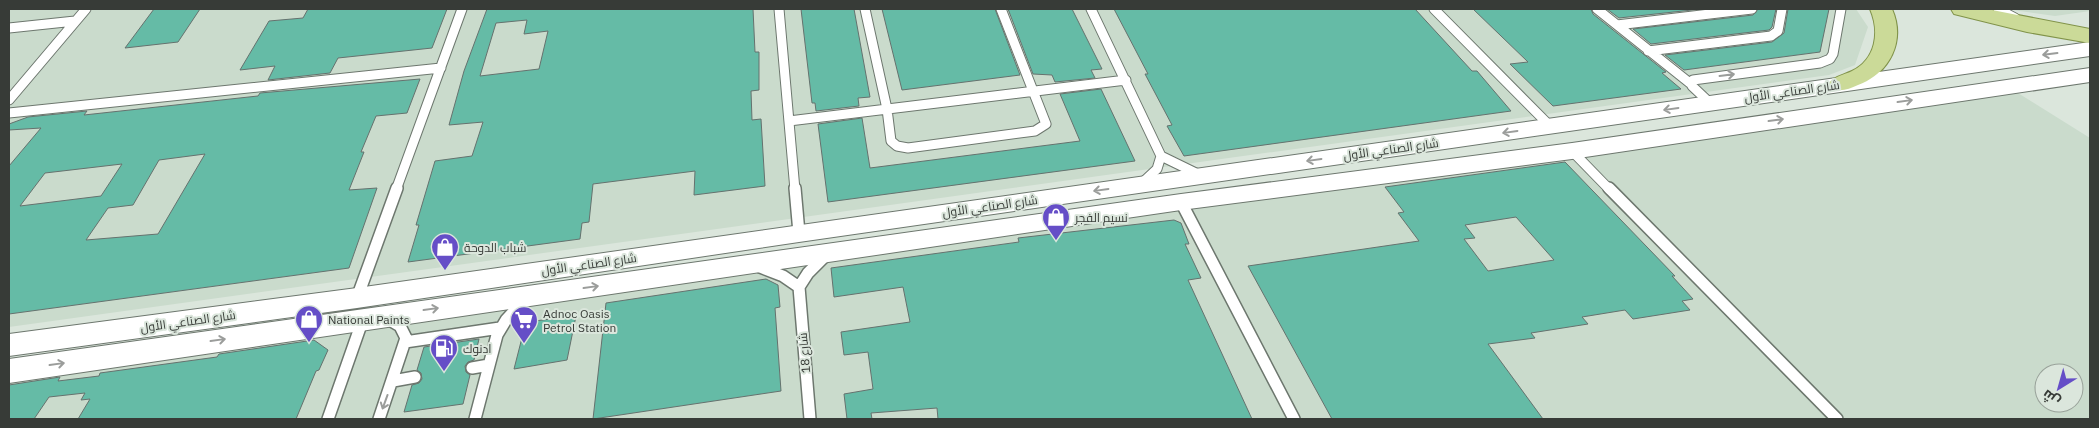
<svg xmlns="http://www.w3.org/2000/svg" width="2099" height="428" viewBox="0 0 2099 428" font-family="'IBM Plex Sans',Cairo,sans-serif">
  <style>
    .built { fill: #cadbcc; fill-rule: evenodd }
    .building { fill: #65bba6; stroke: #65726e; fill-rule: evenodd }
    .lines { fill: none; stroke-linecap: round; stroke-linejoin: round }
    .service-far1-casing { stroke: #6d776e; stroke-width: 11 }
    .service-casing { stroke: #6d776e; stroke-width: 14 }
    .secondary-casing { stroke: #6d776e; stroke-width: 2 }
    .primary-casing { stroke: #81934a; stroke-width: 2 }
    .service-far1 { stroke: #fff; stroke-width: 9 }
    .service { stroke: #fff; stroke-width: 11 }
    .secondary { fill: #fff; fill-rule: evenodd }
    .primary { fill: #cbda98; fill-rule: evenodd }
    .oneway { stroke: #9b9d9b }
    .labels { text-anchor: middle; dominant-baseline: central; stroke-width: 4; stroke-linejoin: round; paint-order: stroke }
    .street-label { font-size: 12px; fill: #373b37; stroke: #dbe6dc }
    .poi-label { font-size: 12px; fill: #373b37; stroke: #dbe6dc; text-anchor: start }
  </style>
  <rect width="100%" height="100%" fill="#dbe6dc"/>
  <path class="built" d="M9 9H1856L1868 27 1855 65 1829 75 9 327Z
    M2005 9H2090V11L2055 16Z
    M2005 85 2090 138V419H9V383ZM2044 373H2074V403H2044Z"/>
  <path class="building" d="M154 9H200L178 42 125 48Z
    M308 9H447L432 48 338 58 330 73 268 80 275 66 240 70 269 21 303 18Z
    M487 9H753L755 52H759V90L751 91 752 120 761 119 765 186 694 195 695 171 593 184 589 222 582 223 580 239 408 262 419 225H416L435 161 472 156 483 122 449 125 464 71ZM527 20 524 34 548 31 539 69 480 76 496 23Z
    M801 9H854L870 97 858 98 859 106 816 111 815 103H812Z
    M882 9H995L1020 75 902 90Z
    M1008 9H1072L1102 69 1091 70 1095 78 1055 82 1052 75 1033 74Z
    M1114 9H1415L1472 71H1477L1511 111 1184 156 1167 126 1172 125 1145 74H1148Z
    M1473 9H1591L1593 14 1666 72 1662 73 1681 89 1553 106 1510 64 1528 62Z
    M1607 9H1701L1619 18Z
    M1758 9H1776L1772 27 1769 30 1651 44 1633 29 1753 15Z
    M1788 9H1829L1820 52 1684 70 1665 55 1772 42 1784 33Z
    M420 79 407 113 376 116 361 152H364L349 190 377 188 349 268 9 314V166L41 128 9 130V124L28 117 87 111 84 115 258 96 260 93ZM205 154 158 234 86 240 108 208 133 205 159 160ZM122 164 101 196 20 206 45 173Z
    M1101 89 1135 161 828 202 818 124 862 118 870 168 1080 141 1060 94Z
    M1565 162 1675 276H1672L1693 299 1682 301 1690 310 1633 319 1625 310 1582 317 1588 324 1531 333 1535 338 1488 344 1543 419H1332L1248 266 1419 241 1398 213 1404 212 1385 187ZM1516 217 1554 260 1488 271 1464 239 1475 238 1465 225Z
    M1174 220 1181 223 1189 244H1185L1201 278 1188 280 1252 419H938L937 408 871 413 872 419H847L844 394 873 389 868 352 844 355 841 332 910 322 903 287 834 297 831 268 1019 242 1018 238Z
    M766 279 778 285 780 307 775 308 781 391 593 419 606 303Z
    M576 316 567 360 514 369 526 322Z
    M479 339 474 360 468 362 465 366 466 372 470 375 463 404 404 412 412 385 419 383 422 379 421 373 417 370 424 347Z
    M314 340 328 350 319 370 316 371 296 419H78L90 399 81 400 85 393 49 397 34 419H9V385L60 377 58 381 99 376 100 373 217 357 219 354Z"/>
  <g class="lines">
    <g class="service-far1-casing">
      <path id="service-far1" d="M779 9 795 190
        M865 9 887 109 891 141 897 146 908 148 1035 131 1046 124 1001 9
        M1091 9 1161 156 1200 175
        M1434 9 1550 126
        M1597 9 1691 84
        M1998 9 2015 18
        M1617 25 1752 9
        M9 28 75 21
        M1648 51 1771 36 1778 31 1782 9
        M9 100 86 9
        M1710 103 1692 86 1693 80 1820 63 1830 59 1833 54 1841 9
        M9 113 441 68
        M789 121 1126 80
        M1572 151 1610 190
        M1142 183 1157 169 1161 156
        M396 190 462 9"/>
    </g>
    <g class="service-casing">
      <path id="service" d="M795 188 799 233
        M1609 188 1837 419
        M1181 202 1294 419
        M760 267 783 276 799 287
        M357 298 397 188
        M405 342 500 328
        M472 368 489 365
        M393 381 415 377
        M328 419 363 319
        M379 419 406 338 400 326 388 319
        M475 419 497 335 506 320 526 298
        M810 419 799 287 808 273 825 256"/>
    </g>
    <g class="secondary-casing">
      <path id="secondary" d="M2090 42V56L799 242 357 308 9 356V334L357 288Z
        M2090 68V82L1572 159 1181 210 9 383V359L1181 194 1572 143Z"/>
    </g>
    <g class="primary-casing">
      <path id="primary" d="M1870 9H1892C1906 41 1890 73 1858 85 1849 89 1842 92 1832 89L1828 84C1834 76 1844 75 1852 71 1876 59 1880 32 1870 9Z
        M1951 9H1987L2090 29V43L2027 32 1954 14Z"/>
    </g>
    <use href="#service-far1" class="service-far1"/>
    <use href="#service" class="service"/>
    <use href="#secondary" class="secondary"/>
    <use href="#primary" class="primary"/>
  </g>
  <defs><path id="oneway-shaft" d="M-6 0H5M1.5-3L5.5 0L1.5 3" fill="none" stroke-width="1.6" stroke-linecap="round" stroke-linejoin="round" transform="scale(1.25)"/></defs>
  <g class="oneway">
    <use href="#oneway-shaft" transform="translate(2050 54) rotate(173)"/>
    <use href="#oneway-shaft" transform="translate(1727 75) rotate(-7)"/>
    <use href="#oneway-shaft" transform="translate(1905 101) rotate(-8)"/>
    <use href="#oneway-shaft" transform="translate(1671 109) rotate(172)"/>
    <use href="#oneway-shaft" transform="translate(1776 120) rotate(-8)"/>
    <use href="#oneway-shaft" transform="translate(1510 132) rotate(172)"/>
    <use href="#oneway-shaft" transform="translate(1314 160) rotate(172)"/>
    <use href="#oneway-shaft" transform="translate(1101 190) rotate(172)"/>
    <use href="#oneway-shaft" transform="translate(591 287) rotate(-8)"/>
    <use href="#oneway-shaft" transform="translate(431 309) rotate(-8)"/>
    <use href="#oneway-shaft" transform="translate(218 340) rotate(-8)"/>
    <use href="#oneway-shaft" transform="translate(57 364) rotate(-8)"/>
    <use href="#oneway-shaft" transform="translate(385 402) rotate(110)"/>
  </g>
  <defs>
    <g id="shop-pin" transform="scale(1.4375)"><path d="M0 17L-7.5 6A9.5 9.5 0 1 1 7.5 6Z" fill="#654ec7" stroke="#dbe6dc"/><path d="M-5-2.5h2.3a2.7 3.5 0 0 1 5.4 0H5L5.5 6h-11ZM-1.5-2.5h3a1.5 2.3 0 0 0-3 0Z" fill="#fff"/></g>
    <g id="supermarket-pin" transform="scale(1.4375)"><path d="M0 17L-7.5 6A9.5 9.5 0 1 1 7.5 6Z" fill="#654ec7" stroke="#dbe6dc"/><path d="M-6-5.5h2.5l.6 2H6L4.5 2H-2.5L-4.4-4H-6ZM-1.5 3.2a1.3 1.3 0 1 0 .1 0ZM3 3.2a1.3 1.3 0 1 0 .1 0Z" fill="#fff"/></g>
    <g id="fuel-pin" transform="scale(1.4375)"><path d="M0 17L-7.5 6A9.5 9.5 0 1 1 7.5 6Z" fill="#654ec7" stroke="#dbe6dc"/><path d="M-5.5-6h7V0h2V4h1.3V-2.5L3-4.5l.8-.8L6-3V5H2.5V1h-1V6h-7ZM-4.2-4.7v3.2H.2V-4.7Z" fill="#fff"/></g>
  </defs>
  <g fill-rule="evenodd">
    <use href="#shop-pin" x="1056" y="217"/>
    <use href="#shop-pin" x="445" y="247"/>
    <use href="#shop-pin" x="309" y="319"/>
    <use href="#supermarket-pin" x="524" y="320"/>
    <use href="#fuel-pin" x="444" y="348"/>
  </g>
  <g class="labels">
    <g class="street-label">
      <text transform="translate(1792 91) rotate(-8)">شارع الصناعي الأول</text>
      <text transform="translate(1391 149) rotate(-8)">شارع الصناعي الأول</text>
      <text transform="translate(990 206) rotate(-8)">شارع الصناعي الأول</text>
      <text transform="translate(589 264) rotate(-8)">شارع الصناعي الأول</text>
      <text transform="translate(188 321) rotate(-8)">شارع الصناعي الأول</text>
      <text transform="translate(804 353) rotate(-95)">شارع 18</text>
    </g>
    <g class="poi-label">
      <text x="1075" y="217">نسيم الفجر</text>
      <text x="464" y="247">شباب الدوحة</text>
      <text x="543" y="313">Adnoc Oasis<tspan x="543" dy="14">Petrol Station</tspan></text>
      <text x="328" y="319">National Paints</text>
      <text x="463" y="348">ادنوك</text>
    </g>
  </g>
  <rect width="2099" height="428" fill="none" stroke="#373b37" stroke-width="20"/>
  <g transform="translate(2059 388) rotate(217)"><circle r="24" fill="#dbe6dc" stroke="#99a29a"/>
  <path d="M0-4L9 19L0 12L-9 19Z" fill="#654ec7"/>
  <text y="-8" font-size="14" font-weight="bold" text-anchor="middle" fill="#373b37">ش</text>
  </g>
</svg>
